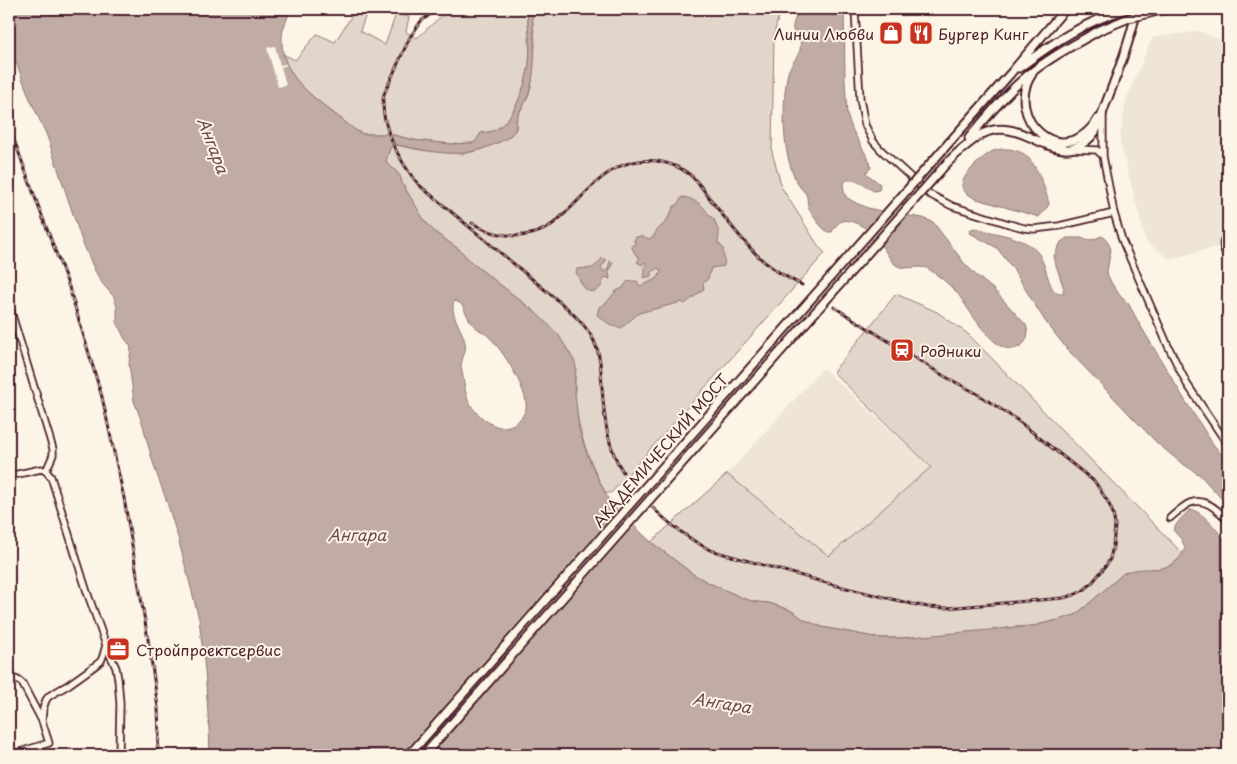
<svg xmlns="http://www.w3.org/2000/svg" width="1237" height="764" viewBox="0 0 1237 764" font-family="'Playpen Sans',sans-serif">
  <style>
    .built { fill: #eee5d7 }
    .green { fill: #e2d5ca; stroke: #967a7a }
    .water { fill: #c0aca5; stroke: #917474; fill-rule: evenodd }
    .pier { fill: #fcf5e5 }
    .lines { fill: none; stroke-linecap: round; stroke-linejoin: round }
    .minor-casing { stroke: #4a1f2b; stroke-width: 9 }
    .major-casing { stroke: #4a1f2b; stroke-width: 11 }
    .minor { stroke: #fcf5e5; stroke-width: 5.5 }
    .major { stroke: #fcf5e5; stroke-width: 7 }
    .rail-casing { stroke: #4a1f2b; stroke-width: 3 }
    .rail { stroke: #fcf5e5; stroke-width: 1; stroke-dasharray: 4; stroke-linecap: butt }
    .major-bridge-casing { stroke: #4a1f2b; stroke-width: 11; stroke-linecap: butt }
    .major-bridge { stroke: #fcf5e5; stroke-width: 7 }
    .labels { text-anchor: middle; dominant-baseline: central; stroke-width: 4; stroke-linejoin: round; paint-order: stroke }
    .poi-label { font-size: 15px; fill: #4a1f2b; stroke: #fcf5e5; text-anchor: start }
    .street-label { font-size: 15px; fill: #4a1f2b; stroke: #fcf5e5 }
    .water-label { font-size: 16px; font-style: italic; fill: #6d4950; stroke: #fcf5e5 }
  </style>
  <rect width="100%" height="100%" fill="#fcf5e5"/>
  <filter id="ink" filterUnits="userSpaceOnUse"><feTurbulence type="fractalNoise" baseFrequency=".02" numOctaves="2"/><feDisplacementMap in="SourceGraphic" scale="10" xChannelSelector="R" yChannelSelector="G"/><feConvolveMatrix kernelMatrix="1 2 1 2 8 2 1 2 1" color-interpolation-filters="sRGB"/></filter>
  <g filter="url(#ink)">
    <path class="built" d="M1200 31 1228 44V224L1217 247 1170 259 1146 242 1120 143V138L1126 100 1152 38Z
      M823 368 931 467 829 556 727 474Z"/>
    <path class="green" d="M356 9H368L360 31 385 45 396 14 409 17 406 32 417 38 449 9H527C528 27 531 46 529 64 526 85 514 122 493 131 489 132 485 133 481 133L476 141 473 143 450 144 413 140 390 134H363L355 130C335 113 305 94 290 72 287 67 285 60 283 54L295 60 317 34 335 42Z
      M531 9H783L779 14 774 35 772 152 782 188 819 247 825 253 612 492 606 494C585 453 571 416 576 368L534 311 471 262 460 250 436 233 430 227 424 220 402 183 400 176 394 169 389 166 386 161 390 148 396 145 420 150 462 154 480 150 509 137 516 129 517 117 528 97 532 81 535 45 534 32Z
      M896 294 937 312 968 334 1183 554C1165 577 1147 565 1124 573L1085 607 1075 615 1058 620 1033 626 1013 627 990 631 900 638H879L822 627 805 620 790 610 769 603 756 602 745 599 709 583 693 574 651 542 727 474 829 556 931 467 833 372Z"/>
    <path class="water" d="M9 9H291C288 18 282 28 282 38 280 82 326 105 355 130L363 134H390L413 140 450 144 473 143 476 141 481 133C485 133 489 132 493 131 514 122 526 85 529 64 531 46 528 27 527 9H531C535 34 537 71 528 96 526 103 520 109 517 116 515 122 518 129 512 134 503 143 476 152 463 153 451 154 430 152 418 149 410 148 403 145 396 145L390 148 386 161 389 166 394 169 400 176 402 183 424 220 436 233 460 250 471 262 534 311 558 334 575 362 576 368 574 384 579 430 587 454 596 474 610 503 651 542 693 574 709 583 745 599 756 602 769 603 790 610 805 620 822 627 879 638H900L1033 626 1058 620 1075 615 1085 607 1124 573C1146 563 1173 579 1185 548L1182 540 1173 530C1177 522 1184 515 1190 510 1203 510 1220 534 1228 544V755H628L626 753 619 752C601 762 587 741 569 755H210L209 729 205 670 199 619 178 538 167 502 155 469 148 445 143 425 134 401 129 364 131 349 130 345 125 339 117 323V307L114 297 102 283 95 271 82 241 47 136 30 99 9 44ZM454 301C463 302 464 310 468 317 470 321 474 326 478 329 482 332 487 334 490 338 502 349 529 392 526 408 523 421 509 430 496 426 485 422 473 411 468 400 464 390 464 378 461 367 461 359 467 351 465 343 463 329 449 315 454 301Z
      M801 9H844L845 81 847 115 853 131 870 162 871 168 869 170 866 172V173L880 184 879 190 874 191C864 186 858 179 847 180 841 184 844 191 846 197L856 203 868 208 885 212 923 218 933 222 965 264 977 276 993 289 1026 325C1028 331 1029 337 1024 343 999 368 969 307 957 293 948 283 938 275 927 268 917 265 905 271 896 265 892 263 890 258 887 254 878 240 869 227 853 222 841 218 838 222 832 232H828C821 228 813 216 809 209 807 204 808 199 806 194 803 190 799 187 797 182 783 156 783 121 785 92 786 86 786 79 788 73 790 65 798 57 800 50 802 40 798 40 794 33 790 25 797 15 801 9Z
      M1009 149C1014 150 1019 151 1024 154 1036 162 1046 190 1049 204L1048 206 1039 217 977 199C971 196 963 193 962 186 960 177 984 155 993 151 998 149 1004 149 1009 149Z
      M682 197C688 197 698 202 702 206 708 212 707 215 714 219L719 233 718 243 723 248C723 254 725 259 724 266L711 268 708 279 703 283 704 289 685 304 682 302 639 313 621 328 612 326 597 315 599 307 606 303 616 291 623 288 627 282 632 281H637L640 286C647 284 652 280 658 278L661 271 658 268 651 272V276L643 278C645 274 646 271 644 267L646 265 645 262 642 265 637 262 640 258 636 255 631 246 635 244 634 240 636 237 641 236 649 239 654 236 657 230 665 223 672 211 673 207 677 205Z
      M976 228C996 235 1031 236 1041 258 1046 268 1047 278 1052 288 1055 292 1057 294 1062 294L1064 289 1056 265 1054 256 1061 242 1067 238H1080L1091 240 1102 236 1106 239 1111 249 1107 271 1108 276 1112 284 1121 297 1128 303 1140 325 1186 402 1213 444 1228 462V506L1200 475 1180 462 1157 443 1067 349 1045 321 1027 292 1014 270 997 248 970 233 971 229Z
      M602 258 606 260 604 264 601 267 604 272 608 269 610 261 613 262 609 272 610 279 605 277C604 279 603 282 602 284 601 287 600 288 597 290 585 297 580 280 576 272L577 269C592 267 592 272 602 258Z"/>
    <path class="pier" d="M275 46 280 65 286 64 287 65 281 67 286 85 278 87 267 48Z
      M883 209 909 214 879 247 875 240 864 230Z
      M619 508 636 524 431 755H401Z"/>
    <g class="lines">
      <g class="minor-casing">
        <path id="minor" d="M855 9 860 99 865 125 873 141 881 150 929 194 952 206 1009 224 1024 228 1034 229 1059 226 1114 213
          M1103 114V156L1114 213 1122 240 1169 348 1187 384 1228 445
          M1074 149 1097 150 1103 156
          M1228 232C1221 242 1222 248 1228 258
          M9 305 53 449V455L46 471
          M46 471 51 477 87 592 106 645 116 668 118 679 120 703 119 755
          M9 476 41 469 46 471
          M1170 518C1176 513 1183 506 1190 503 1206 497 1218 511 1228 520
          M9 680C15 679 17 678 22 683L42 721 49 743 10 755
          M42 720 43 709 46 700 49 696 68 685 96 665 101 661 103 656 106 645"/>
      </g>
      <g class="major-casing">
        <path id="major" d="M1019 68C1054 42 1084 22 1127 9
          M1032 74C1003 116 1061 175 1098 119
          M969 138C985 119 1002 98 1021 81 1045 60 1073 45 1100 30
          M931 163 1010 74 1065 9
          M940 171C946 163 954 156 962 149 976 137 989 126 1009 130 1022 132 1035 140 1048 145 1056 148 1066 151 1074 148 1082 145 1090 139 1095 132 1100 123 1102 113 1106 103 1118 72 1130 41 1137 9"/>
      </g>
      <use href="#minor" class="minor"/>
      <use href="#major" class="major"/>
      <g class="rail-casing">
        <path id="rail" d="M438 9 421 21 410 37 384 94C378 123 401 164 419 185L568 309C578 319 588 328 594 341 601 356 601 372 602 387 604 417 607 447 623 472
          M9 126 39 208 69 287 102 397 124 498 150 651 158 708 159 734 157 755
          M472 223C497 238 530 242 554 223 589 195 609 152 662 162 672 164 681 168 689 174 698 181 704 191 711 200 725 218 739 237 755 253 768 267 784 276 802 285
          M653 508C672 526 687 538 710 550L830 584 912 604 928 607 946 608 1063 598 1074 595 1084 590 1091 584 1105 567 1110 559 1113 546 1115 525 1113 513 1108 502 1095 482 1017 420 976 393 944 376 834 307"/>
      </g>
      <use href="#rail" class="rail"/>
      <g class="major-bridge-casing">
        <path id="major-bridge" d="M1100 30 1129 18 1166 9
          M409 755 931 163
          M424 755 940 171"/>
      </g>
      <use href="#major-bridge" class="major-bridge"/>
    </g>
  </g>
  <defs>
    <g id="shop-square" transform="scale(1.25)"><rect x="-9" y="-9" width="18" height="18" rx="4" fill="#c8321e" stroke="#fcf5e5"/><path d="M-5-2.5h2.3a2.7 3.5 0 0 1 5.4 0H5L5.5 6h-11ZM-1.5-2.5h3a1.5 2.3 0 0 0-3 0Z" fill="#fff"/></g>
    <g id="restaurant-square" transform="scale(1.25)"><rect x="-9" y="-9" width="18" height="18" rx="4" fill="#c8321e" stroke="#fcf5e5"/><path d="M-5-6h1v4h1v-4h1v4h1v-4h1v5L-1.5 .5V6h-2V.5L-5-1ZM5-6V6H3V1.5H1.5Q1.5-4 5-6Z" fill="#fff"/></g>
    <g id="station-square" transform="scale(1.25)"><rect x="-9" y="-9" width="18" height="18" rx="4" fill="#c8321e" stroke="#fcf5e5"/><path d="M-3-6H3Q5-6 5-4V2Q5 4 3 4L4.5 6H3L1.5 4h-3L-3 6H-4.5L-3 4Q-5 4-5 2V-4Q-5-6-3-6ZM-3.5-4v3h7v-3ZM-3.5 1v1.5H-2V1ZM2 1v1.5H3.5V1Z" fill="#fff"/></g>
    <g id="office-square" transform="scale(1.25)"><rect x="-9" y="-9" width="18" height="18" rx="4" fill="#c8321e" stroke="#fcf5e5"/><path d="M-6-3h4V-5.5h4V-3h4V5H-6ZM-1-4.5V-3h2v-1.5ZM-6 0V1H6V0Z" fill="#fff"/></g>
  </defs>
  <g fill-rule="evenodd">
    <use href="#shop-square" x="891" y="33"/>
    <use href="#restaurant-square" x="921" y="33"/>
    <use href="#station-square" x="902" y="350"/>
    <use href="#office-square" x="118" y="649"/>
  </g>
  <g class="labels">
    <g class="poi-label">
      <text x="874" y="33" text-anchor="end">Линии Любви</text>
      <text x="938" y="33">Бургер Кинг</text>
      <text x="920" y="350">Родники</text>
      <text x="136" y="649">Стройпроектсервис</text>
    </g>
    <g class="street-label">
      <text transform="translate(660 450) rotate(-49)">АКАДЕМИЧЕСКИЙ МОСТ</text>
    </g>
    <g class="water-label">
      <text transform="translate(214 145) rotate(69)">Ангара</text>
      <text x="357" y="534">Ангара</text>
      <text transform="translate(722 702) rotate(9)">Ангара</text>
    </g>
  </g>
  <rect width="1237" height="764" fill="none" stroke="#fcf5e5" stroke-width="30"/>
  <rect x="15" y="15" width="1207" height="734" fill="none" stroke="#4a1f2b" stroke-width="2" filter="url(#ink)"/>
</svg>
